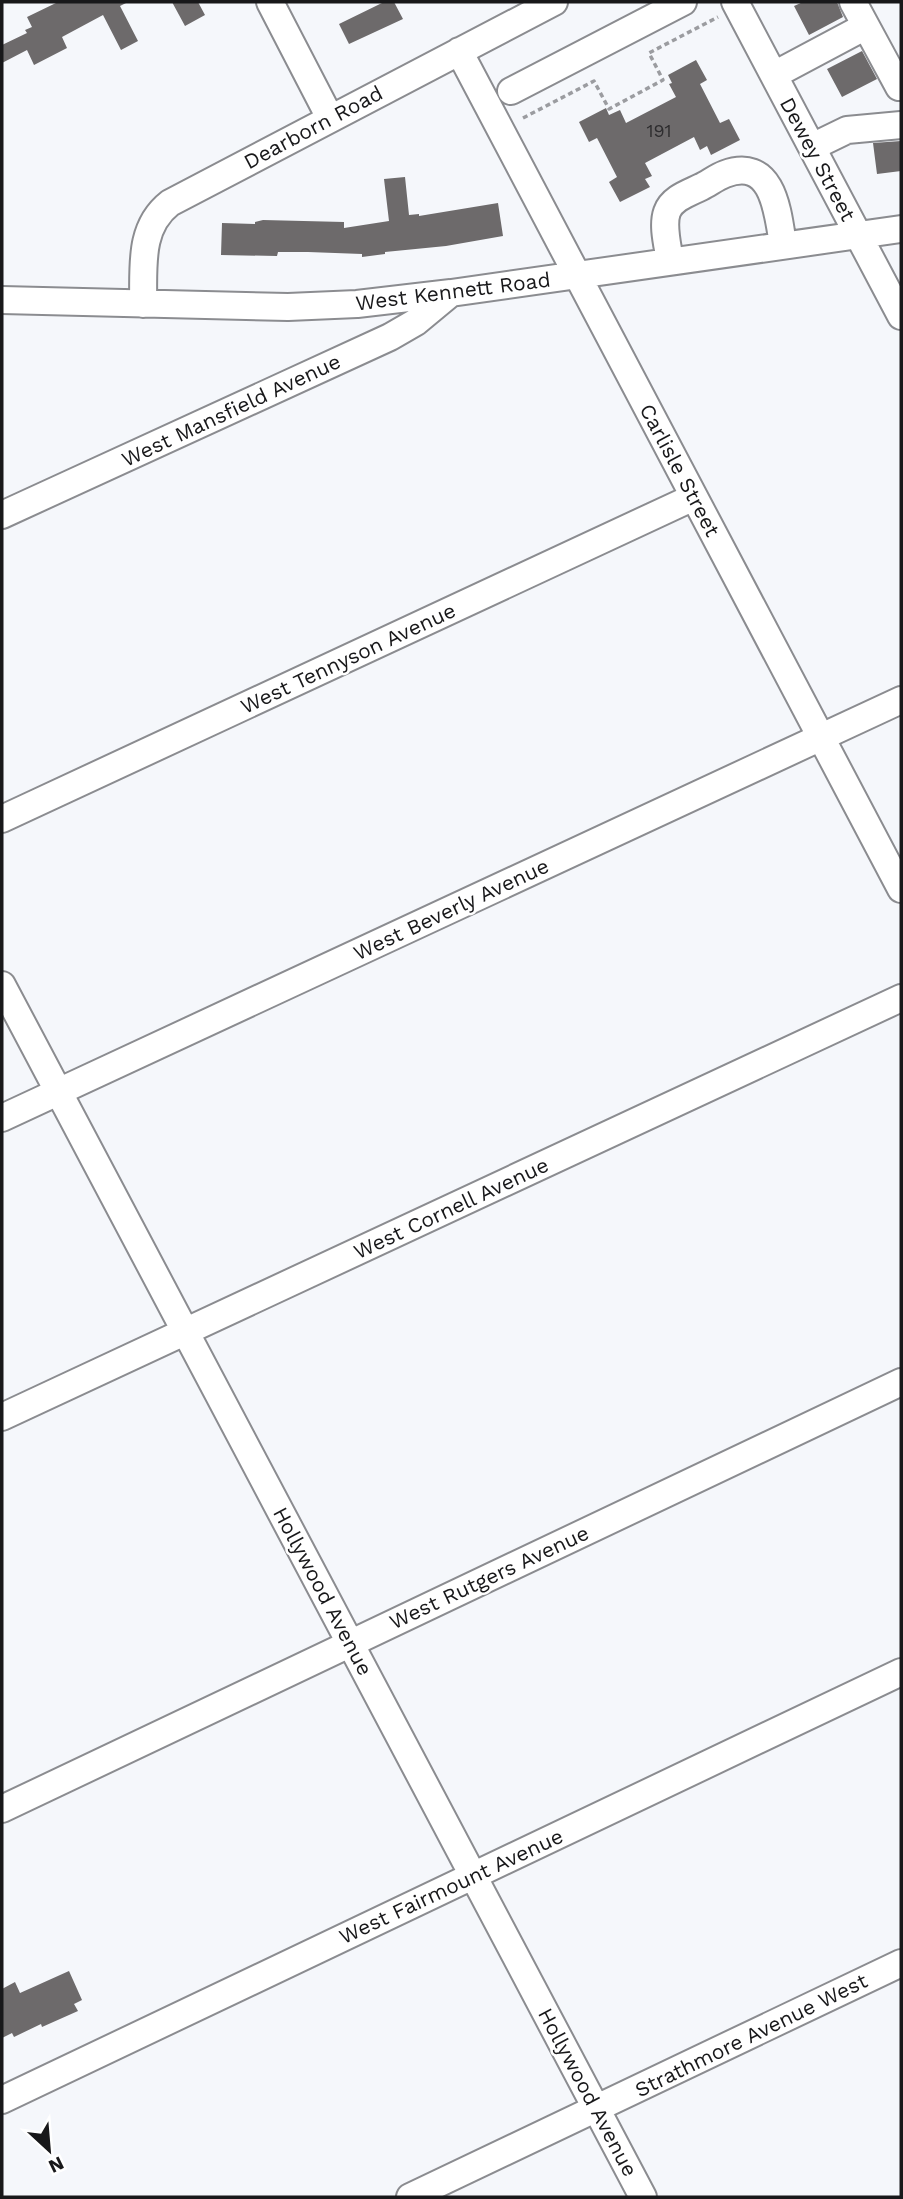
<svg xmlns="http://www.w3.org/2000/svg" width="903" height="2199" viewBox="0 0 903 2199" font-family="'Work Sans',sans-serif">
  <style>
    .building { fill: #6d6a6b }
    .lines { fill: none; stroke-linecap: round; stroke-linejoin: round }
    .minor-casing { stroke: #8b8c90; stroke-width: 30 }
    .path { stroke: #9b9ca0; stroke-width: 3.5; stroke-dasharray: 5 3.5; stroke-linecap: butt }
    .minor { stroke: #fff; stroke-width: 26 }
    .labels { text-anchor: middle; dominant-baseline: central; stroke-width: 5; stroke-linejoin: round; paint-order: stroke }
    .number-label { font-size: 18px; fill: #2d2c2e }
    .street-label { font-size: 21px; fill: #18181a; stroke: #fff }
  </style>
  <rect width="100%" height="100%" fill="#f5f7fb"/>
  <path class="building" d="M58 2H128L120 6 138 41 121 50 103 15 62 37 67 48 34 65 27 50 2 63V45L27 33 25 30 32 27 27 17Z
    M172 2H198L205 15 185 26Z
    M384 2H394L403 19 349 44 339 24Z
    M803 2H837L843 17 809 35 794 6Z
    M862 51 877 79 842 97 827 69Z
    M696 60 707 80 700 84 720 123 729 119 740 140 711 155 707 146 700 150 694 137 645 163 652 176 645 179 650 187 620 202 609 182 617 177 597 138 589 142 579 122 606 108 609 115 620 110 626 123 676 97 669 84 672 83 668 75Z
    M901 141V171L877 174 873 143Z
    M405 177 409 215 419 214V216L498 203 503 236 446 246 385 252V254L362 257V254L308 252H278L277 256 221 255 222 223 255 224V222L263 220 344 222V228L389 221 384 179Z
    M69 1971 82 2000 74 2004 78 2011 42 2027 41 2024 14 2037 12 2033 2 2038V1989L15 1982 20 1993Z"/>
  <g class="lines">
    <g class="minor-casing">
      <path id="minor" d="M270 2 330 118
        M735 2 901 316
        M853 2 899 87
        M459 51 901 889
        M774 75 866 26
        M511 91 683 2
        M812 147 847 130 901 125
        M670 261C668 247 662 226 667 212 672 198 689 193 701 187 709 183 717 177 725 174 774 156 778 214 783 245
        M2 300 288 307 357 304 451 293 901 229
        M143 304C144 268 138 228 170 203L554 2
        M2 515 390 337 416 322 451 293
        M2 819 694 497
        M2 985 643 2197
        M2 1118 901 700
        M2 1417 901 998
        M2 1809 901 1382
        M2 2100 901 1672
        M410 2197 901 1963"/>
    </g>
    <path class="path" d="M523 118 594 81 609 109 663 80 649 53 718 17"/>
    <use href="#minor" class="minor"/>
  </g>
  <g class="labels">
    <g class="number-label">
      <text x="659" y="130">191</text>
    </g>
    <g class="street-label">
      <text transform="translate(313 127) rotate(-28)">Dearborn Road</text>
      <text transform="translate(818 159) rotate(62)">Dewey Street</text>
      <text transform="translate(453 291) rotate(-7)">West Kennett Road</text>
      <text transform="translate(231 410) rotate(-25)">West Mansfield Avenue</text>
      <text transform="translate(680 470) rotate(62)">Carlisle Street</text>
      <text transform="translate(348 658) rotate(-25)">West Tennyson Avenue</text>
      <text transform="translate(451 909) rotate(-25)">West Beverly Avenue</text>
      <text transform="translate(451 1208) rotate(-25)">West Cornell Avenue</text>
      <text transform="translate(489 1577) rotate(-25)">West Rutgers Avenue</text>
      <text transform="translate(323 1591) rotate(62)">Hollywood Avenue</text>
      <text transform="translate(451 1886) rotate(-25)">West Fairmount Avenue</text>
      <text transform="translate(751 2035) rotate(-26)">Strathmore Avenue West</text>
      <text transform="translate(588 2092) rotate(62)">Hollywood Avenue</text>
    </g>
  </g>
  <rect width="903" height="2199" fill="none" stroke="#18181a" stroke-width="7"/>
  <g transform="translate(49 2150) rotate(154)" stroke="#ffffff" stroke-width="5" paint-order="stroke">
  <path d="M0-5L12 26L0 18L-12 26Z" fill="#18181a"/>
  <text y="-10" font-size="19" font-weight="bold" text-anchor="middle" fill="#18181a">N</text>
  </g>
</svg>
